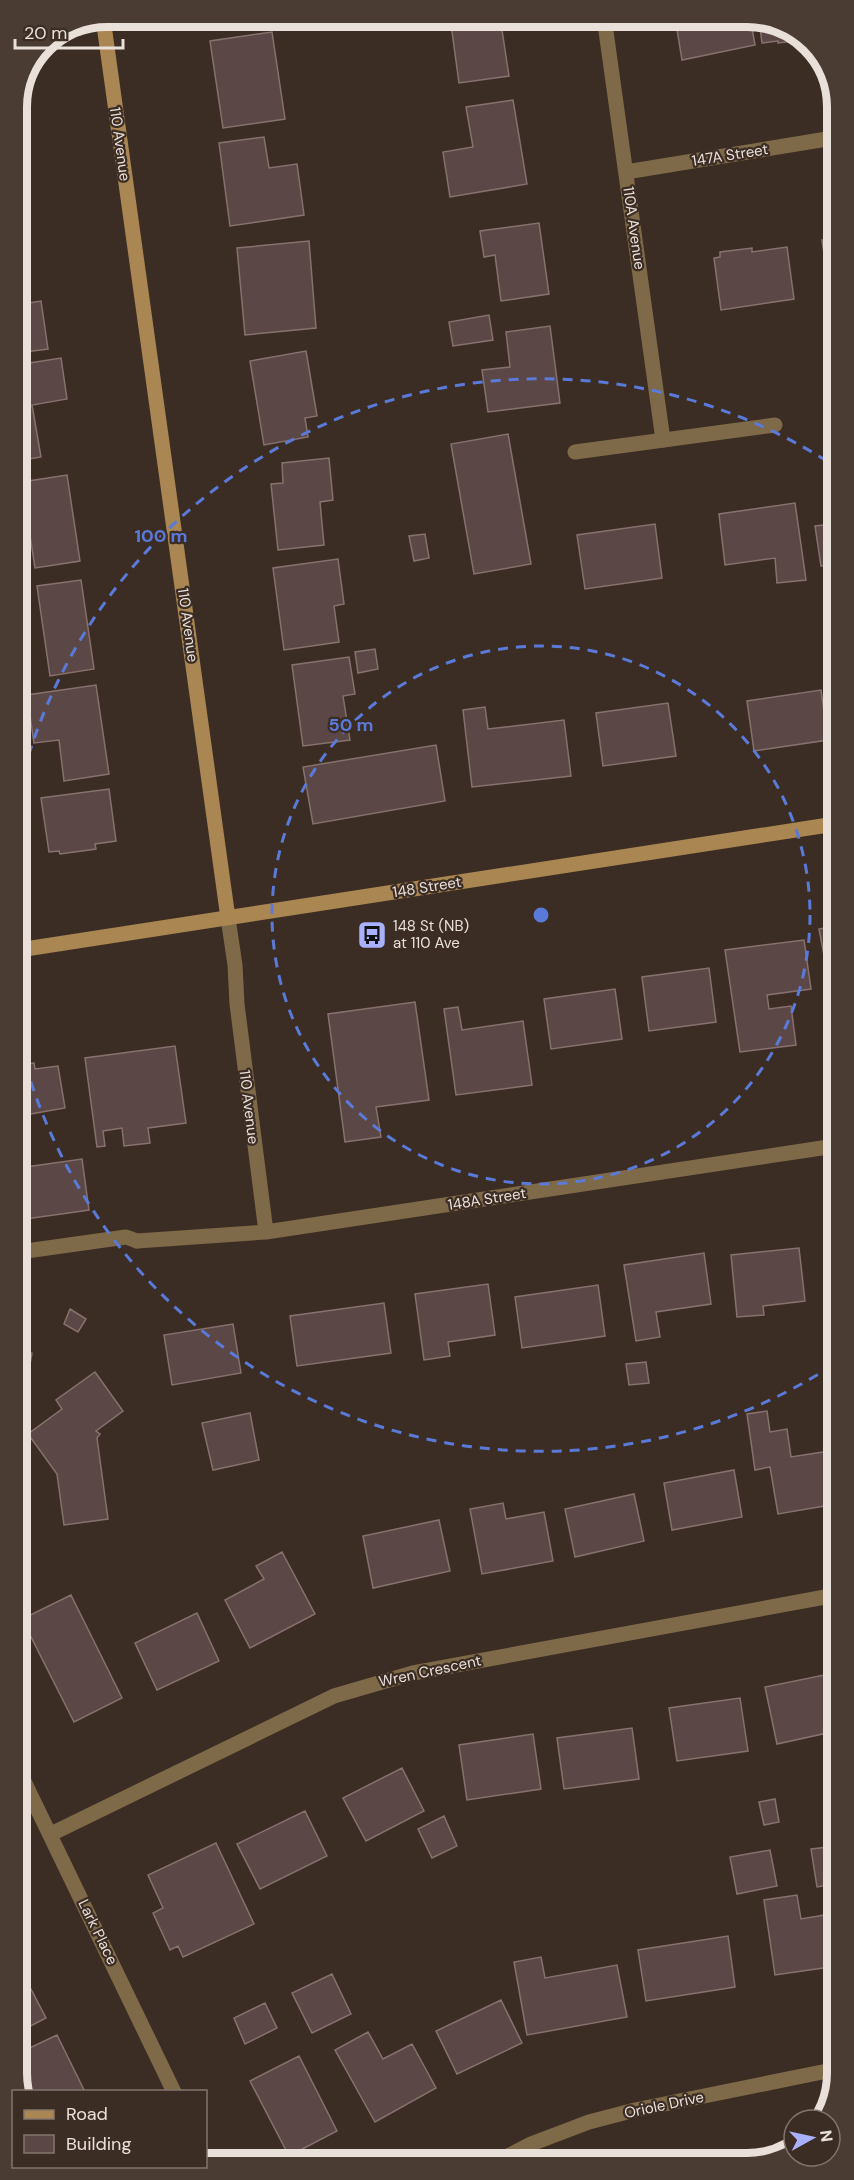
<svg xmlns="http://www.w3.org/2000/svg" width="854" height="2180" viewBox="0 0 854 2180" font-family="'DM Sans',sans-serif">
  <style>
    .building { fill: #5b4745; stroke: #87716f; stroke-width: 1.5 }
    .lines { fill: none; stroke-linecap: round; stroke-linejoin: round }
    .lane { stroke: #7e6948; stroke-width: 15 }
    .street { stroke: #7e6948; stroke-width: 15 }
    .secondary { stroke: #aa8752; stroke-width: 15 }
    .ring { fill: none; stroke: #5a7ad9; stroke-width: 3; stroke-dasharray: 10 8 }
    .labels { text-anchor: middle; dominant-baseline: central; stroke-width: 4.5; stroke-linejoin: round; paint-order: stroke }
    .street-label { font-size: 15px; fill: #eae0da; stroke: #3c2d24 }
    .poi-label { font-size: 15px; fill: #eae0da; stroke: #3c2d24; text-anchor: start }
    .rim { fill: none; stroke: #eae0da; stroke-width: 8 }
    .centre { fill: #5a7ad9; stroke: #3c2d24; stroke-width: 3 }
    .ring-label { font-size: 18px; text-anchor: middle; font-weight: bold; fill: #5a7ad9; stroke: #3c2d24; stroke-width: 4.5; stroke-linejoin: round; paint-order: stroke }
  </style>
  <rect width="100%" height="100%" fill="#3c2d24"/>
  <path class="building" d="M207 17H245L208 21Z
    M450 17H500L509 76 459 83Z
    M675 17H750L755 45 682 60Z
    M759 19 802 35 805 40 778 43V41L762 43Z
    M272 32 285 119 223 128 210 41Z
    M513 100 527 184 450 197 443 152 473 147 466 107Z
    M264 137 269 168 297 164 304 215 230 226 219 143Z
    M539 223 549 294 501 301 495 255 484 257 480 231Z
    M833 238V292H830L822 240Z
    M309 241 316 328 245 335 237 248Z
    M787 247 794 299 721 310 714 258 720 257V252L752 248V252Z
    M41 301 48 349 17 353V305Z
    M489 315 493 340 453 346 449 322Z
    M550 326 560 403 488 412 482 370 510 367 506 332Z
    M306 351 317 416 305 418 308 437 264 445 250 361Z
    M61 358 67 399 32 405 41 457 17 461V365Z
    M508 434 531 564 474 574 451 444Z
    M329 458 333 500 320 502 324 545 278 550 271 484 283 483 282 463Z
    M67 475 80 561 35 568 22 482Z
    M795 503 806 580 777 583 775 558 725 565 719 514Z
    M655 524 662 578 585 589 577 535Z
    M834 524V565L821 566 815 526Z
    M425 534 429 558 414 561 409 536Z
    M338 559 344 604 334 606 339 642 284 650 273 568Z
    M81 580 94 669 50 676 37 586Z
    M375 649 378 669 358 673 355 652Z
    M349 657 355 694 343 696 350 740 303 746 292 665Z
    M96 685 109 774 64 781 59 740 34 743 27 695Z
    M821 690 828 740 754 751 747 701Z
    M668 703 676 756 603 766 596 713Z
    M485 707 488 729 564 720 571 776 472 787 463 710Z
    M436 745 445 801 313 824 303 767Z
    M109 789 116 841 95 844 96 849 60 854 59 851 49 852 41 798Z
    M835 926V1001L833 1002 819 929Z
    M804 940 811 989 767 995 769 1009 791 1006 796 1045 740 1052 725 950Z
    M709 968 716 1022 649 1031 642 977Z
    M615 989 622 1039 551 1049 544 999Z
    M415 1002 429 1100 376 1107 381 1137 345 1142 328 1014Z
    M458 1007 462 1030 523 1021 532 1085 456 1095 444 1009Z
    M175 1046 186 1123 148 1128 150 1143 124 1146 122 1128 103 1131 105 1146 97 1147 85 1058Z
    M34 1063 35 1069 58 1066 65 1108 19 1116V1065Z
    M82 1159 89 1210 26 1219 19 1168Z
    M799 1248 805 1301 763 1306 764 1315 737 1317 731 1255Z
    M704 1253 711 1304 656 1312 660 1337 636 1341 624 1265Z
    M488 1284 495 1335 448 1342 450 1356 424 1360 415 1294Z
    M598 1285 605 1336 522 1348 515 1297Z
    M384 1303 391 1353 297 1366 290 1316Z
    M70 1309 86 1319 78 1332 64 1324Z
    M233 1324 241 1373 172 1385 164 1335Z
    M20 1351 32 1353 24 1396 20 1395Z
    M646 1362 649 1383 629 1385 626 1364Z
    M95 1372 123 1411 96 1431 100 1434 97 1438 108 1519 64 1525 57 1474 28 1434 62 1409 56 1400Z
    M767 1411 770 1432 787 1429 791 1457 836 1450V1504L778 1514 770 1467 755 1470 747 1414Z
    M250 1413 259 1460 213 1470 202 1423Z
    M734 1470 742 1517 672 1530 664 1483Z
    M634 1494 644 1541 575 1557 565 1509Z
    M503 1503 506 1519 544 1512 553 1561 482 1574 470 1509Z
    M439 1520 450 1571 373 1588 363 1536Z
    M282 1552 315 1614 250 1648 225 1600 264 1579 256 1566Z
    M71 1595 122 1698 74 1722 22 1619Z
    M197 1613 219 1661 157 1690 135 1643Z
    M824 1675 826 1682 837 1680V1748L832 1732 777 1744 765 1687Z
    M740 1698 748 1751 677 1761 669 1708Z
    M632 1728 639 1779 564 1789 557 1738Z
    M533 1734 541 1789 467 1800 459 1745Z
    M402 1768 424 1811 366 1841 343 1798Z
    M775 1799 779 1822 764 1825 759 1802Z
    M305 1811 327 1856 260 1889 237 1844Z
    M444 1816 457 1846 432 1858 418 1829Z
    M216 1843 254 1924 183 1957 178 1946 170 1950 153 1913 163 1908 148 1875Z
    M829 1847 835 1884 817 1887 811 1849Z
    M770 1850 777 1886 737 1894 730 1857Z
    M797 1895 801 1919 837 1913V1966L775 1975 764 1900Z
    M728 1936 735 1987 646 2001 638 1950Z
    M541 1957 545 1978 617 1965 627 2017 527 2035 514 1962Z
    M21 1970 46 2018 21 2031Z
    M332 1974 351 2014 312 2033 292 1993Z
    M501 2000 522 2043 457 2074 436 2031Z
    M265 2003 277 2028 245 2044 234 2018Z
    M368 2032 383 2059 412 2044 436 2088 375 2122 335 2050Z
    M57 2035 85 2092H21V2052Z
    M299 2056 337 2131 289 2156 250 2081Z"/>
  <g class="lines">
    <path class="lane" d="M575 452 775 425
      M19 1252 126 1237 137 1241"/>
    <path class="street" d="M604 17 663 440
      M626 172 833 138
      M228 918 235 965 237 1004 266 1232
      M137 1241 266 1232 835 1146
      M20 1773 174 2092
      M51 1834 334 1696 413 1673 836 1595
      M206 2157 208 2163
      M498 2161 531 2144 589 2122 635 2110 837 2069"/>
    <path class="secondary" d="M103 18 228 918
      M19 950 835 824"/>
  </g>
  <g class="ring">
    <circle cx="541" cy="915" r="269"/>
    <path d="M833 1365A537 537 0 0 1 19 1040M19 790A537 537 0 0 1 833 465"/>
  </g>
  <defs>
    <g id="bus-square" transform="scale(1.5)"><rect x="-9" y="-9" width="18" height="18" rx="4" fill="#a9b0fc" stroke="#3c2d24"/><path d="M-5-6H5V4H4V6H2V4H-2V6H-4V4H-5ZM-3.5-4V0h7V-4ZM-3.5 1.2v1.5H-2V1.2ZM2 1.2v1.5H3.5V1.2Z" fill="#111"/></g>
  </defs>
  <g fill-rule="evenodd">
    <use href="#bus-square" x="372" y="935"/>
  </g>
  <g class="labels">
    <g class="street-label">
      <text transform="translate(120 144) rotate(82)">110 Avenue</text>
      <text transform="translate(730 155) rotate(-9)">147A Street</text>
      <text transform="translate(634 228) rotate(82)">110A Avenue</text>
      <text transform="translate(188 625) rotate(82)">110 Avenue</text>
      <text transform="translate(427 887) rotate(-9)">148 Street</text>
      <text transform="translate(249 1107) rotate(83)">110 Avenue</text>
      <text transform="translate(487 1199) rotate(-9)">148A Street</text>
      <text transform="translate(430 1671) rotate(-12)">Wren Crescent</text>
      <text transform="translate(98 1932) rotate(64)">Lark Place</text>
      <text transform="translate(664 2105) rotate(-12)">Oriole Drive</text>
    </g>
    <g class="poi-label">
      <text x="393" y="926">148 St (NB)<tspan x="393" dy="17">at 110 Ave</tspan></text>
    </g>
  </g>
  <path d="M0 0H854V2180H0ZM107 27H747A80 80 0 0 1 827 107V2073A80 80 0 0 1 747 2153H107A80 80 0 0 1 27 2073V107A80 80 0 0 1 107 27Z" fill="#4a3b33" fill-rule="evenodd"/>
  <path class="rim" d="M107 27H747A80 80 0 0 1 827 107V2073A80 80 0 0 1 747 2153H107A80 80 0 0 1 27 2073V107A80 80 0 0 1 107 27Z"/>
  <circle cx="541" cy="915" r="9" class="centre"/>
  <g class="ring-label">
    <text x="161" y="542">100 m</text>
    <text x="351" y="731">50 m</text>
  </g>
  <rect x="12" y="2090" width="195" height="78" fill="#3c2d24" stroke="#82756d" stroke-width="1.5"/>
  <rect x="24" y="2110" width="30" height="9" fill="#aa8752" stroke="#82756d" stroke-width="1.5"/>
  <text x="66" y="2120" font-size="18" fill="#eae0da">Road</text>
  <rect x="24" y="2135" width="30" height="18" fill="#5b4745" stroke="#82756d" stroke-width="1.5"/>
  <text x="66" y="2150" font-size="18" fill="#eae0da">Building</text>
  <g transform="translate(812 2138) rotate(82)"><circle r="28" fill="#3c2d24" stroke="#82756d" stroke-width="1.5"/>
  <path d="M0-4.5L10 22L0 15L-10 22Z" fill="#a9b0fc"/>
  <text y="-9" font-size="16" font-weight="bold" text-anchor="middle" fill="#eae0da">N</text>
  </g>
  <path d="M15 39v9h108v-9" fill="none" stroke="#eae0da" stroke-width="3"/>
  <text x="24" y="39" font-size="18" fill="#eae0da" stroke="#3c2d24" stroke-width="4.5" paint-order="stroke">20 m</text>
</svg>
